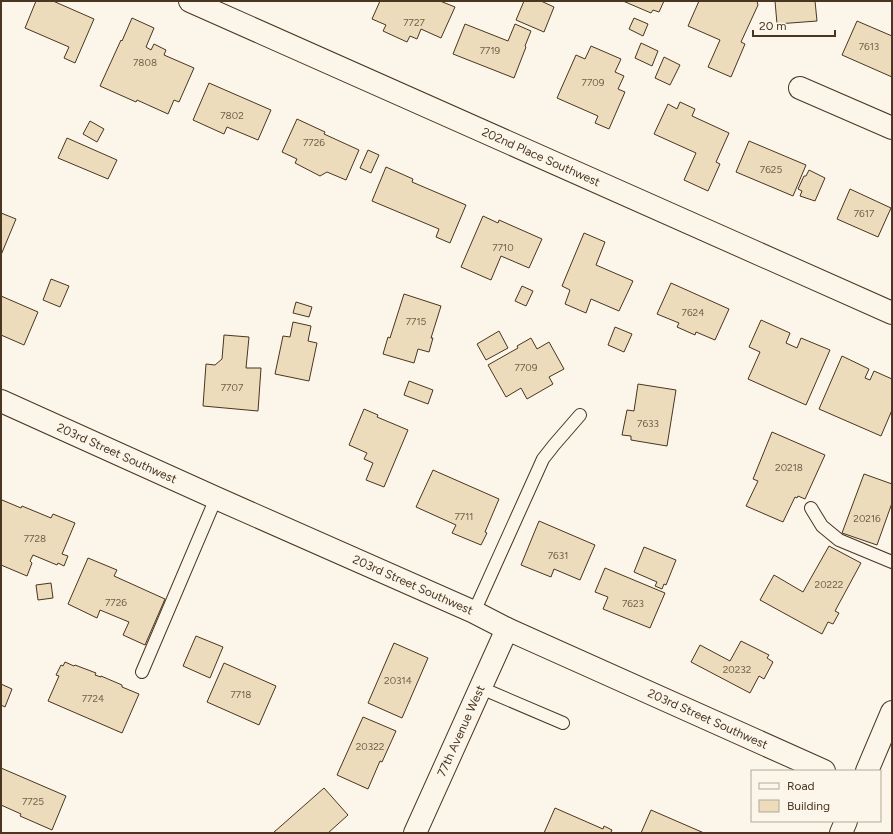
<svg xmlns="http://www.w3.org/2000/svg" width="893" height="834" viewBox="0 0 893 834" font-family="Figtree,sans-serif">
  <style>
    .building { fill: #ecdcbc; stroke: #4a3520 }
    .lines { fill: none; stroke-linecap: round; stroke-linejoin: round }
    .lane-casing { stroke: #4a3520; stroke-width: 14 }
    .street-casing { stroke: #4a3520; stroke-width: 24 }
    .secondary-casing { stroke: #4a3520; stroke-width: 24 }
    .lane { stroke: #fbf6e9; stroke-width: 12 }
    .street { stroke: #fbf6e9; stroke-width: 22 }
    .secondary { stroke: #fbf6e9; stroke-width: 22 }
    .labels { text-anchor: middle; dominant-baseline: central; stroke-width: 3; stroke-linejoin: round; paint-order: stroke }
    .number-label { font-size: 10px; fill: #725f47 }
    .street-label { font-size: 12px; fill: #4a3520; stroke: #fbf6e9 }
  </style>
  <rect width="100%" height="100%" fill="#fbf6e9"/>
  <path class="building" d="M36 1H53L94 19 75 63 64 58 69 47 25 28Z
    M380 1H440L455 7 441 38 421 29 417 39 410 36 407 42 383 31 386 25 372 19Z
    M524 1H541L554 7 544 32 516 20Z
    M623 1H664L659 12 653 10 651 13Z
    M699 1H757L758 5 741 42 745 44 731 77 708 67 720 40 688 26Z
    M775 1H815L817 21 777 24Z
    M132 18 154 28 146 47 151 50 154 44 166 50 164 55 194 68 179 102 174 100 168 114 137 100 136 102 100 86 121 40 122 41Z
    M634 18 648 24 643 36 629 29Z
    M857 21 892 36V77L842 55Z
    M465 24 508 41 515 24 531 31 525 46 526 47 514 78 453 54Z
    M641 43 658 51 652 66 635 58Z
    M591 46 621 59 615 72 624 76 618 89 625 92 609 129 595 123 598 116 557 98 576 55 585 59Z
    M664 57 680 65 670 85 655 78Z
    M209 83 271 110 258 140 227 127 224 134 193 120Z
    M680 102 695 109 692 116 729 133 716 162 720 164 708 191 684 180 696 153 654 134 668 104 677 109Z
    M297 119 325 132 324 134 359 150 346 180 327 172 320 176 295 163 297 159 282 152Z
    M90 121 104 129 97 142 83 134Z
    M67 138 117 160 108 179 58 158Z
    M749 141 806 165 793 196 736 172Z
    M368 150 379 155 371 173 360 168Z
    M386 167 413 179 412 182 466 205 450 243 436 237 439 229 372 201Z
    M809 170 825 178 815 201 800 196 802 191 798 189 804 176H806Z
    M850 189 891 208 878 237 837 219Z
    M1 213 16 219 1 255Z
    M483 216 498 223 499 220 542 239 529 268 501 256 491 280 461 267Z
    M584 233 605 242 596 265 633 281 619 311 591 299 586 313 565 304 570 290 562 286Z
    M51 279 69 286 60 307 43 300Z
    M671 283 729 309 715 340 696 332 695 335 677 327 679 323 657 314Z
    M522 286 533 291 526 306 515 301Z
    M404 294 441 306 431 338H433L429 352 418 349 414 363 383 354 388 337 390 338Z
    M1 296 38 312 24 345 1 335Z
    M296 302 312 307 309 317 293 313Z
    M761 320 790 333 786 343 797 348 801 338 830 350 806 405 748 379 760 352 749 347Z
    M293 322 311 326 308 341 317 343 309 381 275 374 283 336 290 337Z
    M615 327 632 334 624 352 608 345Z
    M499 331 508 348 486 360 477 344Z
    M224 335 249 337 246 368H261L258 411 203 406 206 364 215 365 222 359Z
    M531 338 537 349 549 342 564 369 549 377 553 384 527 399 521 388 506 397 488 365 518 348 517 346Z
    M842 356 869 369 865 378 870 380 874 371 892 379V410L881 436 819 409Z
    M409 381 433 390 428 404 404 395Z
    M638 384 676 390 667 446 631 440V436L622 435 627 410 634 411Z
    M364 409 378 415 377 417 408 430 384 487 366 480 373 463 364 459 367 453 349 445Z
    M772 432 825 455 805 499 798 496 797 498 795 497 783 522 746 506 758 481 753 479Z
    M433 470 499 499 485 532 487 533 481 545 452 533 456 525 416 507Z
    M864 474 892 484V503L877 545 842 533Z
    M2 500 21 508 22 506 51 518 53 514 75 523 62 554 68 556 64 566 58 563 57 565 33 555 30 561 32 563 27 576 1 565V502Z
    M539 521 595 545 580 580 554 569 551 577 521 565Z
    M829 546 861 563 835 611 839 613 833 624 828 622 822 634 760 600 774 575 803 592Z
    M644 547 676 560 666 585 664 584 662 589 655 586 657 582 634 572Z
    M88 558 117 570 114 576 165 599 145 645 123 635 129 622 100 610 97 618 68 604Z
    M605 568 665 593 650 628 603 609 608 597 595 592Z
    M51 583 53 598 38 600 36 585Z
    M196 636 223 647 210 678 183 666Z
    M741 641 769 655 767 658 773 662 764 679 759 676 750 693 691 662 700 645 730 661Z
    M394 643 428 658 402 718 368 703Z
    M65 662 74 666 75 665 96 673 95 675 101 677V676L122 685V687L139 694 122 733 48 701 59 676 56 675 61 665 63 666Z
    M224 663 276 686 259 725 207 702Z
    M1 684 12 689 5 707 1 705Z
    M363 717 396 731 382 762 380 761 368 789 337 775Z
    M1 768 66 796 52 830 20 816 21 814 1 805Z
    M324 788 348 815 328 833H273Z
    M555 808 603 829 604 826 612 830 611 832 613 833H544Z
    M651 810 704 833H641Z"/>
  <g class="lines">
    <g class="lane-casing">
      <path id="lane" d="M811 508 822 526 839 540 892 562
        M474 612 543 459 554 445 580 415
        M142 672 216 498
        M481 688 563 723"/>
    </g>
    <g class="street-casing">
      <g id="street">
        <path id="s1" d="M190 1 892 313"/>
        <path d="M800 88 892 128"/>
        <path id="s2" d="M1 401 216 498 474 612 507 629 824 771"/>
        <path id="s3" d="M415 833 507 629"/>
      </g>
    </g>
    <g class="secondary-casing">
      <path id="secondary" d="M867 771 892 712
        M841 833 846 821"/>
    </g>
    <use href="#lane" class="lane"/>
    <use href="#street" class="street"/>
    <use href="#secondary" class="secondary"/>
  </g>
  <g class="labels">
    <g class="number-label">
      <text x="414" y="22">7727</text>
      <text x="869" y="46">7613</text>
      <text x="490" y="50">7719</text>
      <text x="145" y="62">7808</text>
      <text x="593" y="82">7709</text>
      <text x="232" y="115">7802</text>
      <text x="314" y="142">7726</text>
      <text x="771" y="169">7625</text>
      <text x="864" y="213">7617</text>
      <text x="503" y="247">7710</text>
      <text x="693" y="312">7624</text>
      <text x="416" y="321">7715</text>
      <text x="526" y="367">7709</text>
      <text x="232" y="387">7707</text>
      <text x="648" y="423">7633</text>
      <text x="789" y="467">20218</text>
      <text x="464" y="516">7711</text>
      <text x="867" y="518">20216</text>
      <text x="35" y="538">7728</text>
      <text x="558" y="555">7631</text>
      <text x="829" y="584">20222</text>
      <text x="116" y="602">7726</text>
      <text x="633" y="603">7623</text>
      <text x="737" y="669">20232</text>
      <text x="398" y="680">20314</text>
      <text x="241" y="694">7718</text>
      <text x="93" y="698">7724</text>
      <text x="370" y="746">20322</text>
      <text x="33" y="801">7725</text>
    </g>
    <g class="street-label">
      <text stroke="none"><textPath href="#s1" startOffset="384">202nd Place Southwest</textPath></text>
      <text stroke="none"><textPath href="#s2" startOffset="127">203rd Street Southwest</textPath></text>
      <text stroke="none"><textPath href="#s2" startOffset="451">203rd Street Southwest</textPath></text>
      <text stroke="none"><textPath href="#s2" startOffset="775">203rd Street Southwest</textPath></text>
      <text stroke="none"><textPath href="#s3" startOffset="112">77th Avenue West</textPath></text>
    </g>
  </g>
  <rect width="893" height="834" fill="none" stroke="#4a3520" stroke-width="4"/>
  <rect x="751" y="770" width="130" height="52" fill="#fbf6e9" stroke="#b4a999"/>
  <rect x="759" y="783" width="20" height="6" fill="#fbf6e9" stroke="#b4a999"/>
  <text x="787" y="790" font-size="12" fill="#4a3520">Road</text>
  <rect x="759" y="800" width="20" height="12" fill="#ecdcbc" stroke="#b4a999"/>
  <text x="787" y="810" font-size="12" fill="#4a3520">Building</text>
  <path d="M753 30v6h82v-6" fill="none" stroke="#4a3520" stroke-width="2"/>
  <text x="759" y="30" font-size="12" fill="#4a3520" stroke="#fbf6e9" stroke-width="3" paint-order="stroke">20 m</text>
</svg>
